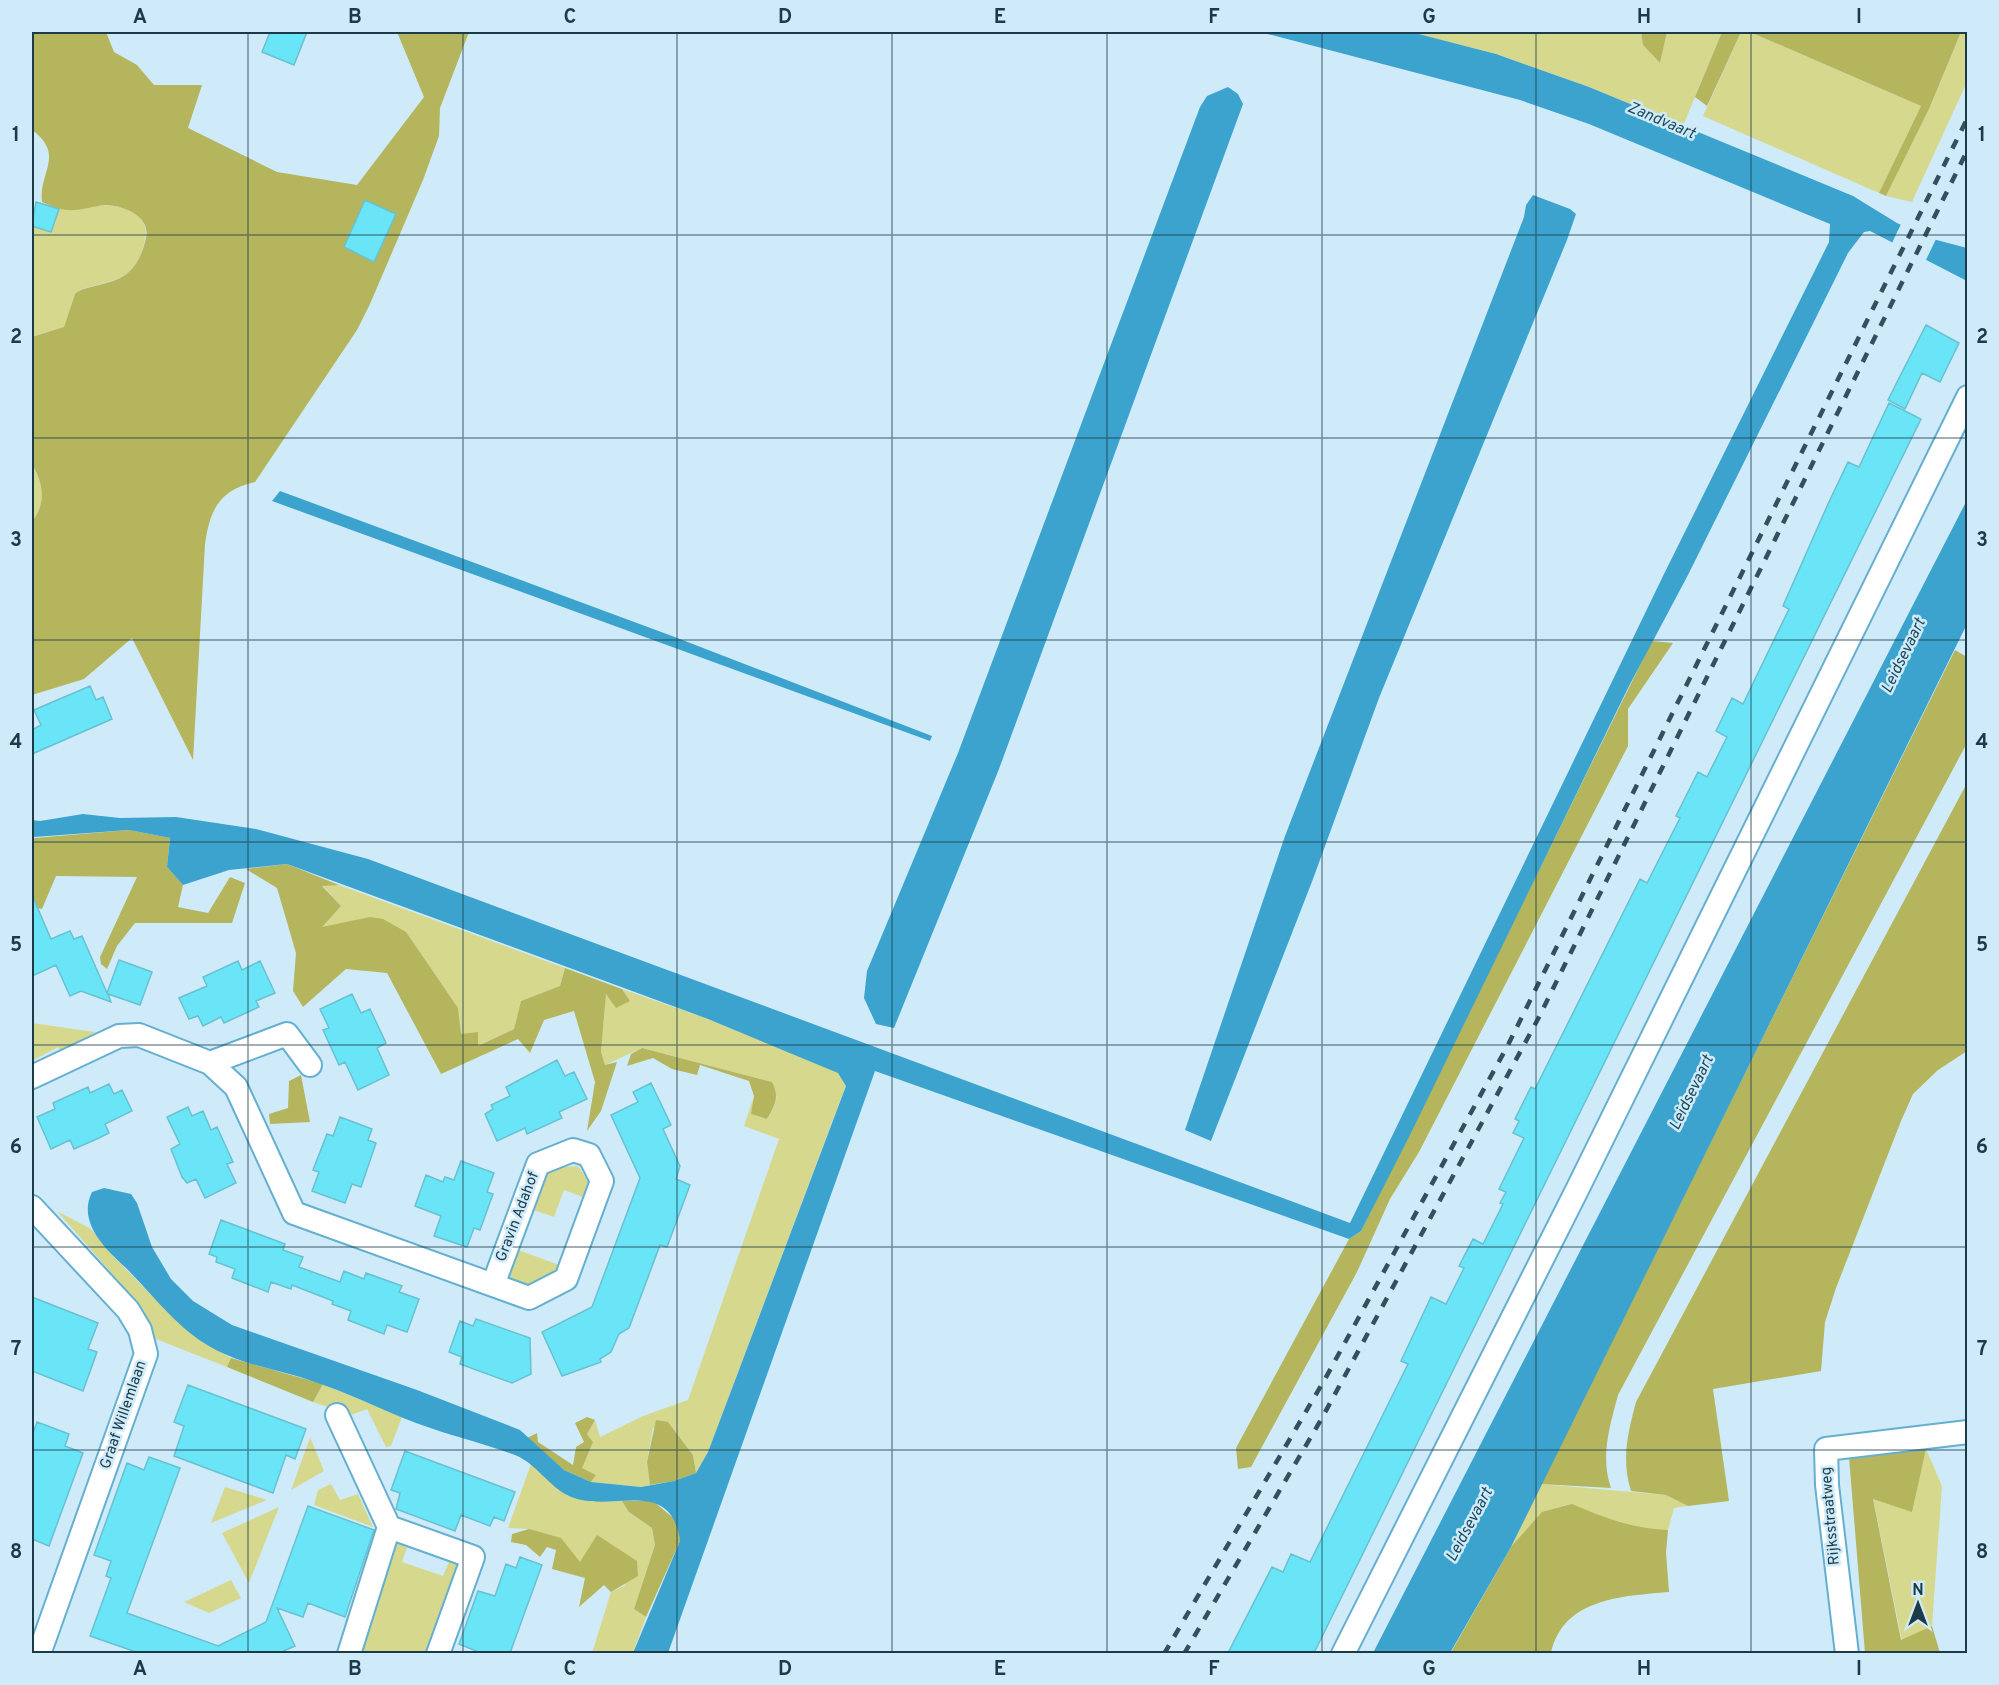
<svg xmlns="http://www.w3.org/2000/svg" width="1999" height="1685" viewBox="0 0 1999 1685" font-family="Overpass,sans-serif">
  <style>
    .green { fill: #d6d88e }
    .forest { fill: #b4b55d }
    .water { fill: #3ca3ce }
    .pier { fill: #cfebf9 }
    .building { fill: #6ae4f7; stroke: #68c1d1; stroke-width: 1.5 }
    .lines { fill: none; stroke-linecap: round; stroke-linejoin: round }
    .street-casing { stroke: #65afd0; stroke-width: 26 }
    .street { stroke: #fff; stroke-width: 22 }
    .rail { stroke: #32505e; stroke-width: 4.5; stroke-dasharray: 10 10; stroke-linecap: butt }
    .grid { fill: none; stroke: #1c3b49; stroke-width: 1.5; stroke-opacity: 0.55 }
    .labels { text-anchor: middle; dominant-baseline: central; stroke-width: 5; stroke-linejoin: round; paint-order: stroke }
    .street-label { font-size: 15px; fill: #1c3b49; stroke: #cfebf9 }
    .water-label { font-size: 16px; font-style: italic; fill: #1f4a5c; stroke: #cfebf9 }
    .neatline { fill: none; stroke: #1c3b49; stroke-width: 2 }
    .grid-label { font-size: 20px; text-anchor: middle; font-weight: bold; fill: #1c3b49 }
  </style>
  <rect width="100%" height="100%" fill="#cfebf9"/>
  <path class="green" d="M1411 32H1641L1643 45 1660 63 1667 32H1722L1683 126 1589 87 1496 54Z
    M1741 32H1750L1921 106 1879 193 1703 116Z
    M1961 32H1967V82L1912 202 1886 196 1929 109Z
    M43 203C51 206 62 210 70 210 82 209 94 205 107 205 126 206 151 217 145 239 143 251 139 263 129 272 114 285 82 285 75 294L64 327 32 337V223L37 224Z
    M32 464C43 482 47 504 32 521Z
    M322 885H339L565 968 560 986 521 1001 514 1029 478 1046 461 1034 458 1008 321 927 341 906Z
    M622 989 708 1019 838 1072 846 1085 708 1452 696 1473 693 1455 668 1422 653 1428 647 1462 650 1485 641 1487 591 1482 596 1475 581 1468 593 1442 587 1434 595 1420 600 1437 643 1416 688 1400 779 1139 744 1126 754 1096 752 1113 767 1119C776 1105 780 1097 772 1082L642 1048 605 1065 601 1052 606 993 630 1001Z
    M32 1023 95 1032 63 1054 58 1047 32 1061Z
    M578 1166 588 1181 586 1198 564 1190 554 1217 531 1209C543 1177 540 1168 578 1166Z
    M57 1211 91 1229 112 1255 157 1301 203 1342 231 1358 227 1367 156 1339 143 1309Z
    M518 1250 562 1266 541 1286 505 1281Z
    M323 1384 402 1417 391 1446 386 1447 367 1409 351 1415 313 1402Z
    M310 1437 324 1471 291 1490 310 1438Z
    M1926 1449 1942 1486 1932 1626 1902 1641 1873 1498 1911 1511Z
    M531 1464 568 1496 622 1501 629 1512 652 1528 655 1545 634 1609 646 1617 633 1653H592L611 1592 626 1585 580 1562 529 1529 508 1528Z
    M331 1484 340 1500 358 1494 373 1527 314 1505 318 1490Z
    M1541 1484 1666 1495 1688 1506 1674 1508 1668 1530H1642L1614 1522 1511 1547Z
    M225 1487 267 1500 211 1523Z
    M279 1507 249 1583 222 1533Z
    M398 1537 409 1542 402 1562 443 1576 451 1557 460 1560 432 1649 425 1653 355 1654Z
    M231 1580 241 1598 209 1613 184 1602Z"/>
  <path class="forest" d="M32 32H106L114 52 137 65 154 85H202L188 128 277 172 357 185 424 97 397 32H469L440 108 439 136 423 180 370 304 357 330 255 482C219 490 210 510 205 544L193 760 132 638 84 679 32 695V521C47 504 43 482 32 464V337L64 327 75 294C83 285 115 286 130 271 139 262 143 251 146 238 151 217 124 205 105 205 93 206 80 211 68 210 60 210 49 205 42 202 38 173 66 155 32 130Z
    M1641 32H1667L1660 63 1643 45Z
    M1722 32H1741L1707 106 1695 97Z
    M1750 32H1961L1929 109 1886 196 1879 193 1921 106Z
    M1652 641 1673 643 1628 709V746L1419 1152 1390 1199 1357 1272 1251 1467 1238 1469 1236 1448 1349 1239 1361 1231Z
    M1955 650 1967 657V743L1618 1395C1610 1425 1600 1457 1611 1488L1541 1484Z
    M1967 783V1051L1938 1070 1913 1094 1901 1121 1836 1288 1825 1322 1821 1371 1713 1389 1729 1501 1688 1506 1666 1495 1631 1491C1621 1460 1628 1432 1636 1402Z
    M129 830 170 838 167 867 183 885 178 907 208 913 230 877 245 883 232 923H135L117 946 107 969 101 964 100 957 137 877 56 876 42 909 32 907 34 838Z
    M287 864 339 885 322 886 341 906 322 927 370 917 383 919 406 932 458 1008 461 1034 478 1032V1046L514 1029 521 1001 560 986 565 968 622 989 630 1001 616 1008 606 994 601 1052 605 1065 617 1062 601 1111 587 1131 595 1082 574 1011 544 1020 530 1053 518 1039 441 1074 387 973 346 969 303 1007 293 991 296 953 277 888 246 869Z
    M642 1048 772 1082C780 1097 775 1105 767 1119L751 1114 754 1096 749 1081 700 1065 697 1075 672 1069 653 1058 627 1066 631 1054Z
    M301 1075 310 1122 270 1124 269 1114 288 1108 289 1081Z
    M231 1358 312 1381 323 1384 313 1402 227 1367Z
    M587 1417 595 1420 587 1434 593 1442 582 1468 596 1475 591 1482 564 1470 527 1438 537 1433 538 1442 573 1465 576 1447 584 1442 575 1423Z
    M656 1420 668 1422 693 1455 696 1473 674 1481 650 1485 647 1462Z
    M1926 1449 1912 1512 1873 1499 1901 1640 1932 1626 1940 1653H1865L1849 1457Z
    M622 1501H653L677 1521 680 1541 646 1617 634 1609 655 1545 652 1528 629 1512Z
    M1572 1504C1605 1518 1633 1529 1668 1530L1666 1553 1669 1592C1623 1596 1563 1598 1551 1653L1450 1654 1511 1547 1542 1512Z
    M529 1529 561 1538 580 1562 597 1535 637 1561 638 1576 611 1592 604 1585 579 1607 585 1578 552 1569 556 1550 547 1547 540 1557 526 1545 511 1542 512 1534Z"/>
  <path class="water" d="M1260 32H1411L1496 54 1589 87 1853 196 1897 223 1929 238 1967 248V281L1870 231 1864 232 1848 253 1688 575 1629 686 1409 1137 1361 1231 1349 1239 875 1071 668 1653H633L680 1541C671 1474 610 1515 569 1496 548 1486 537 1464 515 1455 483 1443 448 1435 416 1423 382 1410 349 1393 315 1382 278 1369 238 1365 204 1343 174 1324 151 1293 126 1268 105 1249 77 1222 92 1192L104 1188 131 1194 137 1203 152 1247 171 1279 193 1301 232 1325 417 1390 520 1430 564 1470 591 1482 641 1487 674 1481 696 1473 708 1452 846 1086 838 1073 708 1019 287 864 229 870 183 885 167 867 170 838 129 830 34 837 32 862V820L40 821 83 814 120 818 176 817 256 829 368 859 1350 1223 1664 574 1829 242 1830 224 1589 124 1520 100Z
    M1228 87 1238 94 1243 104 999 769 894 1028 876 1024 864 998 867 971 958 753 1200 107 1207 96Z
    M1533 195 1570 209 1576 214 1567 240 1379 698 1313 879 1211 1141 1185 1130 1285 836 1524 217 1526 205Z
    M280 491 672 636 932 736 930 741 272 501Z
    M1967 500V624L1511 1547 1450 1653H1373Z"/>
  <path class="pier" d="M1902 222 1937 237 1925 262 1891 245Z"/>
  <path class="building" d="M270 32H307L294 65 262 52Z
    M365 200 396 214 374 262 344 247Z
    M36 202 59 209 51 232 32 226Z
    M1926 325 1959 343 1940 382 1922 373 1905 409 1888 400Z
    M1889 403 1921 419 1314 1653H1228L1272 1567 1283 1572 1291 1554 1310 1562 1408 1364 1401 1361 1431 1297 1446 1304 1464 1268 1459 1266 1473 1239 1483 1244 1503 1204 1500 1203 1506 1192 1499 1189 1524 1138 1513 1133 1519 1121 1515 1119 1531 1087 1535 1089 1640 879 1647 883 1680 818 1676 816 1698 772 1707 777 1727 737 1716 731 1732 698 1743 704 1789 609 1783 606 1828 504 1848 462 1859 467Z
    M90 686 96 700 103 697 112 719 32 754V730L41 725 34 710Z
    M32 895 51 939 70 931 74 939 82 936 107 993 119 960 152 972 140 1005 108 994 111 1002 81 991 70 996 56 965 32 976Z
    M238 961 242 970 260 961 275 993 256 1001 259 1007 224 1023 221 1017 203 1026 198 1016 189 1019 179 998 207 986 203 977Z
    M352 994 361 1013 370 1009 386 1043 377 1048 389 1075 358 1090 345 1062 339 1065 323 1030 329 1028 320 1009Z
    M557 1060 565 1076 574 1072 587 1099 559 1112 562 1118 527 1134 525 1128 497 1141 485 1114 493 1109 491 1105 510 1096 506 1087Z
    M651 1083 671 1125 663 1129 680 1166 676 1179 690 1185 667 1247 660 1245 629 1328 619 1334 611 1352 600 1359 601 1362 562 1376 542 1332 592 1307 640 1178 611 1115 638 1102 633 1092Z
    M109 1084 114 1094 122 1090 132 1111 105 1124 109 1133 99 1138 74 1149 70 1140 51 1149 37 1117 55 1109 53 1103 88 1087 90 1093Z
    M188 1107 192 1116 203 1111 211 1130 217 1127 233 1162 227 1164 236 1183 205 1198 196 1179 187 1183 182 1177 171 1149 180 1144 167 1117Z
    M340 1117 372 1129 368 1140 376 1143 361 1187 352 1184 345 1203 312 1191 319 1172 313 1170 327 1134 333 1136Z
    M461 1161 494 1173 487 1192 493 1194 480 1230 474 1228 467 1247 434 1236 441 1216 415 1206 426 1175 443 1182 445 1177 454 1180Z
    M221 1220 285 1244 283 1250 303 1257 299 1267 340 1282 344 1271 364 1279 366 1273 402 1286 399 1292 419 1299 409 1327 407 1332 387 1325 384 1334 348 1320 351 1311 332 1304 333 1301 292 1285 291 1289 271 1282 268 1292 232 1278 235 1269 216 1262 217 1257 209 1254Z
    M32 1297 98 1323 88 1349 97 1352 83 1391 32 1371Z
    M476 1319 530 1338 531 1374 512 1383 460 1364 462 1357 449 1352 460 1321 473 1326Z
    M188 1385 306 1429 295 1459 286 1455 273 1493 174 1456 184 1426 174 1422Z
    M37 1422 69 1434 65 1446 83 1453 49 1546 32 1539V1436Z
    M405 1451 515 1492 504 1521 494 1517 490 1526 461 1515 455 1531 396 1509 400 1493 391 1490Z
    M149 1457 180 1468 127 1613 218 1646 266 1622 308 1506 374 1530 345 1617 308 1603 303 1617 277 1608 295 1646 279 1653H139L90 1636 111 1578 106 1576 111 1561 94 1555 127 1463 144 1470Z
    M520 1557 542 1565 510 1653H481L459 1644 478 1591 495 1596 506 1564 516 1568Z"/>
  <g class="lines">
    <g class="street-casing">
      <path id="street" d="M210 1063 287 1034 310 1065
        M32 1077 119 1036 139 1035 210 1063 236 1087 294 1213 529 1298 566 1279 602 1181 589 1155 573 1150 538 1164 493 1285
        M32 1207 128 1310 140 1330 146 1354 39 1654
        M337 1415 389 1527 473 1557 438 1654
        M349 1654 389 1527
        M1343 1654 1577 1190 1968 397
        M1847 1654 1827 1485 1826 1449 1968 1432"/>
    </g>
    <use href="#street" class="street"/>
    <path class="rail" d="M1164 1654 1325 1379 1508 1045 1968 117
      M1184 1654 1322 1418 1538 1019 1968 149"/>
  </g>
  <path class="grid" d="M248 32V1654M463 32V1654M677 32V1654M892 32V1654M1107 32V1654M1322 32V1654M1536 32V1654M1751 32V1654M32 235H1968M32 438H1968M32 640H1968M32 842H1968M32 1045H1968M32 1247H1968M32 1450H1968"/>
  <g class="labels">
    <g class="street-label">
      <text transform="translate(518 1217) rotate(-69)">Gravin Adahof</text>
      <text transform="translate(124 1415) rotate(-71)">Graaf Willemlaan</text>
      <text transform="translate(1831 1516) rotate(-95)">Rijksstraatweg</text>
    </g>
    <g class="water-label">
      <text transform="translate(1661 121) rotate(23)">Zandvaart</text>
      <text transform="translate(1904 656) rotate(-64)">Leidsevaart</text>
      <text transform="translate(1692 1093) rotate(-64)">Leidsevaart</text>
      <text transform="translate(1470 1525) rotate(-62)">Leidsevaart</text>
    </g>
  </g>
  <rect width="1999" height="1685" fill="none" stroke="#cfebf9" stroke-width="66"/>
  <g transform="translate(1918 1604)" stroke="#cfebf9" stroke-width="4.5" paint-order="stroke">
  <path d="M0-4.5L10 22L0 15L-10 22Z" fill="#1c3b49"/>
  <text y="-9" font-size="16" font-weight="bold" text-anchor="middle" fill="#1c3b49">N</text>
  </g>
  <rect x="33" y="33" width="1933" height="1619" class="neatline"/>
  <g class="grid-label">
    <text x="140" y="23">A</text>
    <text x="355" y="23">B</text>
    <text x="570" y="23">C</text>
    <text x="785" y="23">D</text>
    <text x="1000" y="23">E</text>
    <text x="1214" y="23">F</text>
    <text x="1429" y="23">G</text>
    <text x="1644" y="23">H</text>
    <text x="1859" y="23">I</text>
    <text x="16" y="141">1</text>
    <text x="1982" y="141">1</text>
    <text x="16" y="343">2</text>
    <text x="1982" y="343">2</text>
    <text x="16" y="546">3</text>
    <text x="1982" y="546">3</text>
    <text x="16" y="748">4</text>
    <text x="1982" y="748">4</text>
    <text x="16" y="951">5</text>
    <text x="1982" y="951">5</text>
    <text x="16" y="1153">6</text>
    <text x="1982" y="1153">6</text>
    <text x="16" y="1355">7</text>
    <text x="1982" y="1355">7</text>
    <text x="16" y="1558">8</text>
    <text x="1982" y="1558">8</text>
    <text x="140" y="1675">A</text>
    <text x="355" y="1675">B</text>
    <text x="570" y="1675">C</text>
    <text x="785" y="1675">D</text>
    <text x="1000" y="1675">E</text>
    <text x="1214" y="1675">F</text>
    <text x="1429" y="1675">G</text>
    <text x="1644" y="1675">H</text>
    <text x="1859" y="1675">I</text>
  </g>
</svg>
